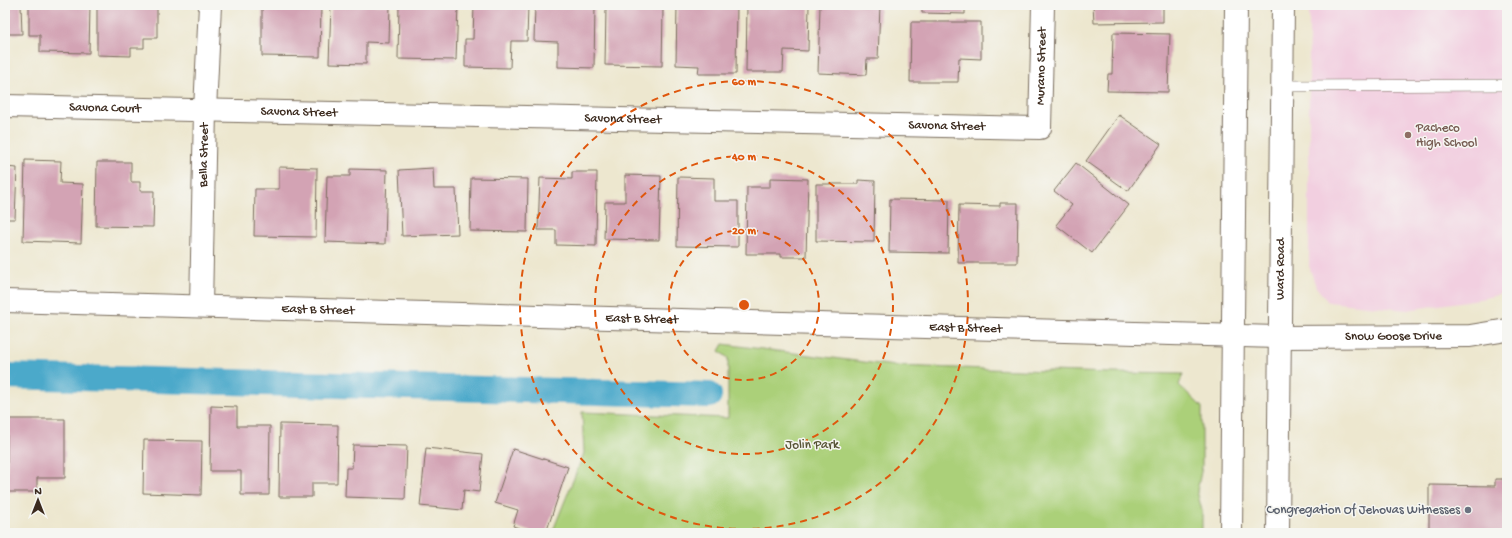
<svg xmlns="http://www.w3.org/2000/svg" width="1512" height="538" viewBox="0 0 1512 538" font-family="'Gochi Hand',sans-serif">
  <style>
    .built { fill: #f2cfe0 }
    .green { fill: #abd079; stroke: #737d4c }
    .lines { fill: none; stroke-linecap: round; stroke-linejoin: round }
    .canal { stroke: #4ba9ca; stroke-width: 26 }
    .building { fill: #d3a3b4 }
    .lane-casing { stroke: #796c5c; stroke-width: 12 }
    .street-casing { stroke: #796c5c; stroke-width: 24 }
    .lane { stroke: #fff; stroke-width: 11 }
    .street { stroke: #fff; stroke-width: 22 }
    .ring { fill: none; stroke: #df570d; stroke-width: 2; stroke-dasharray: 7 5 }
    .education-dot { fill: #8d6e63; stroke: #f6f6f2; stroke-width: 1.5 }
    .worship-dot { fill: #6b7280; stroke: #f6f6f2; stroke-width: 1.5 }
    .labels { text-anchor: middle; dominant-baseline: central; stroke-width: 3; stroke-linejoin: round; paint-order: stroke }
    .street-label { font-size: 13px; fill: #3b2a1e; stroke: #f6f6f2 }
    .education-label { font-size: 13px; fill: #785e54; stroke: #f6f6f2; text-anchor: start }
    .park-label { font-size: 13px; fill: #575435; stroke: #f6f6f2 }
    .worship-label { font-size: 13px; fill: #5b616d; stroke: #f6f6f2; text-anchor: end }
    .centre { fill: #df570d; stroke: #f6f6f2; stroke-width: 2 }
    .ring-label { font-size: 12px; text-anchor: middle; font-weight: bold; fill: #df570d; stroke: #f6f6f2; stroke-width: 3; stroke-linejoin: round; paint-order: stroke }
  </style>
  <rect width="100%" height="100%" fill="#f6f6f2"/>
  <filter id="ink" filterUnits="userSpaceOnUse"><feTurbulence type="fractalNoise" baseFrequency=".025" numOctaves="2"/><feDisplacementMap in="SourceGraphic" scale="8" xChannelSelector="R" yChannelSelector="G"/><feConvolveMatrix kernelMatrix="1 2 1 2 8 2 1 2 1" color-interpolation-filters="sRGB"/></filter>
  <filter id="wash" filterUnits="userSpaceOnUse"><feTurbulence type="fractalNoise" baseFrequency=".012" numOctaves="4" result="noise"/><feDisplacementMap in="SourceGraphic" scale="16" xChannelSelector="R" yChannelSelector="G"/><feGaussianBlur stdDeviation="0.9" result="paint"/><feColorMatrix in="noise" values="0 0 0 0 0 0 0 0 0 0 0 0 0 0 0 0 0 1.4 0 .05"/><feComposite in="paint" operator="in"/></filter>
  <g filter="url(#wash)">
    <rect width="100%" height="100%" fill="#ede7cf"/>
    <path class="built" d="M1309 5H1507V292L1486 298 1407 310 1328 302 1316 287 1309 266Z"/>
    <path class="green" d="M723 344 895 366 1112 373 1183 374 1179 385 1202 407V467L1197 491 1202 511V533H552L584 453 582 412 728 418V358L719 351Z"/>
    <g class="lines">
      <path class="canal" d="M5 376 709 395"/>
    </g>
    <g id="blocks">
      <path class="building" d="M5 5H21L22 34H5Z
        M29 5H90L89 53 40 52V35H29Z
        M97 5H157V38H144V48H131V56L97 55Z
        M262 5H321L320 57 262 56Z
        M331 5H390L389 43 366 42V64L329 63Z
        M399 5H458L456 60 398 59Z
        M474 5H528L527 41H511L510 68 465 67V39H473Z
        M535 5H595L594 68 558 67V42L534 41Z
        M677 5H737L736 74H698L699 66 676 65Z
        M747 5H809L808 51 784 50 783 72H746Z
        M820 5H880L878 59H867L866 75 818 73Z
        M922 5H965V14L922 13Z
        M1093 5H1163V22L1094 23Z
        M606 8 663 9 662 66 605 65Z
        M911 22H981V59L959 58 958 82H910Z
        M1113 33 1170 34 1168 92 1107 91 1108 74H1112Z
        M1119 115 1161 144 1128 191 1086 161Z
        M25 160 61 161 60 183 83 184 81 243 23 241Z
        M97 162H131V182H140V191H154L153 227 96 226Z
        M1076 163 1129 205 1092 253 1056 225 1072 205 1054 191Z
        M5 167 17 168 15 219H5Z
        M279 167 317 168 316 237 254 236 255 189H279Z
        M433 168 434 189H456L458 234 402 236 399 170Z
        M350 169 387 170 385 244 325 242 327 176H350Z
        M572 172H597L596 246 556 245V230H538L540 178 572 179Z
        M625 175 661 176 659 240 604 239 605 202H625Z
        M678 177 714 178V201H738V247L677 246Z
        M471 178 528 179 527 232 470 231Z
        M770 178 808 179 806 257H781V254H746L747 187H770Z
        M858 180 875 181 874 242 816 241V184H858Z
        M890 199 949 200 948 253 889 252Z
        M1000 203H1018L1017 263H958L959 205 1000 206Z
        M211 406 237 407V426H270L269 495H241V471H210Z
        M7 419H65V478H37V492H7Z
        M280 424 338 425 337 483H312V497H279Z
        M144 440 202 441 201 495 143 493Z
        M353 445 407 446 405 499 345 497 346 468H352Z
        M426 448 483 454 479 492 464 490 462 510 420 506Z
        M513 449 568 467 546 533H534L513 526 518 510 495 503Z
        M1495 479H1507V533H1429V485L1495 486Z"/>
    </g>
  </g>
  <g filter="url(#ink)">
    <use href="#blocks" fill-opacity="0" stroke="#796c5c" stroke-width="1"/>
    <g class="lines">
      <g class="lane-casing">
        <path id="lane" d="M1282 86 1507 85"/>
      </g>
      <g class="street-casing">
        <g id="street">
          <path id="s1" d="M5 106 1040 128 1043 5"/>
          <path id="s2" d="M5 301 1279 337 1470 336 1507 330"/>
          <path id="s3" d="M201 306 205 110 210 5"/>
          <path d="M1231 533 1236 5"/>
          <path id="s4" d="M1278 533 1283 5"/>
        </g>
      </g>
      <use href="#lane" class="lane"/>
      <use href="#street" class="street"/>
    </g>
  </g>
  <g class="ring">
    <circle cx="744" cy="305" r="75"/>
    <circle cx="744" cy="305" r="149"/>
    <circle cx="744" cy="305" r="224"/>
  </g>
  <circle class="education-dot" cx="1408" cy="135" r="4"/>
  <circle class="worship-dot" cx="1468" cy="510" r="4"/>
  <g class="labels">
    <g class="street-label">
      <text stroke="none"><textPath href="#s1" startOffset="1097">Murano Street</textPath></text>
      <text stroke="none"><textPath href="#s1" startOffset="100">Savona Court</textPath></text>
      <text stroke="none"><textPath href="#s1" startOffset="294">Savona Street</textPath></text>
      <text stroke="none"><textPath href="#s1" startOffset="618">Savona Street</textPath></text>
      <text stroke="none"><textPath href="#s1" startOffset="942">Savona Street</textPath></text>
      <text stroke="none"><textPath href="#s3" startOffset="151">Bella Street</textPath></text>
      <text stroke="none"><textPath href="#s4" startOffset="264">Ward Road</textPath></text>
      <text stroke="none"><textPath href="#s2" startOffset="313">East B Street</textPath></text>
      <text stroke="none"><textPath href="#s2" startOffset="637">East B Street</textPath></text>
      <text stroke="none"><textPath href="#s2" startOffset="961">East B Street</textPath></text>
      <text stroke="none"><textPath href="#s2" startOffset="1389">Snow Goose Drive</textPath></text>
    </g>
    <g class="education-label">
      <text x="1416" y="128">Pacheco<tspan x="1416" dy="15">High School</tspan></text>
    </g>
    <g class="park-label">
      <text x="812" y="445">Jolin Park</text>
    </g>
    <g class="worship-label">
      <text x="1460" y="510">Congregation Of Jehovas Witnesses</text>
    </g>
  </g>
  <circle cx="744" cy="305" r="6" class="centre"/>
  <g class="ring-label">
    <text x="744" y="85">60 m</text>
    <text x="744" y="160">40 m</text>
    <text x="744" y="234">20 m</text>
  </g>
  <rect width="1512" height="538" fill="none" stroke="#f6f6f2" stroke-width="20"/>
  <g transform="translate(38 500)" stroke="#f6f6f2" stroke-width="3" paint-order="stroke">
  <path d="M0-3L7 15L0 10L-7 15Z" fill="#3b2a1e"/>
  <text y="-6" font-size="11" font-weight="bold" text-anchor="middle" fill="#3b2a1e">N</text>
  </g>
</svg>
